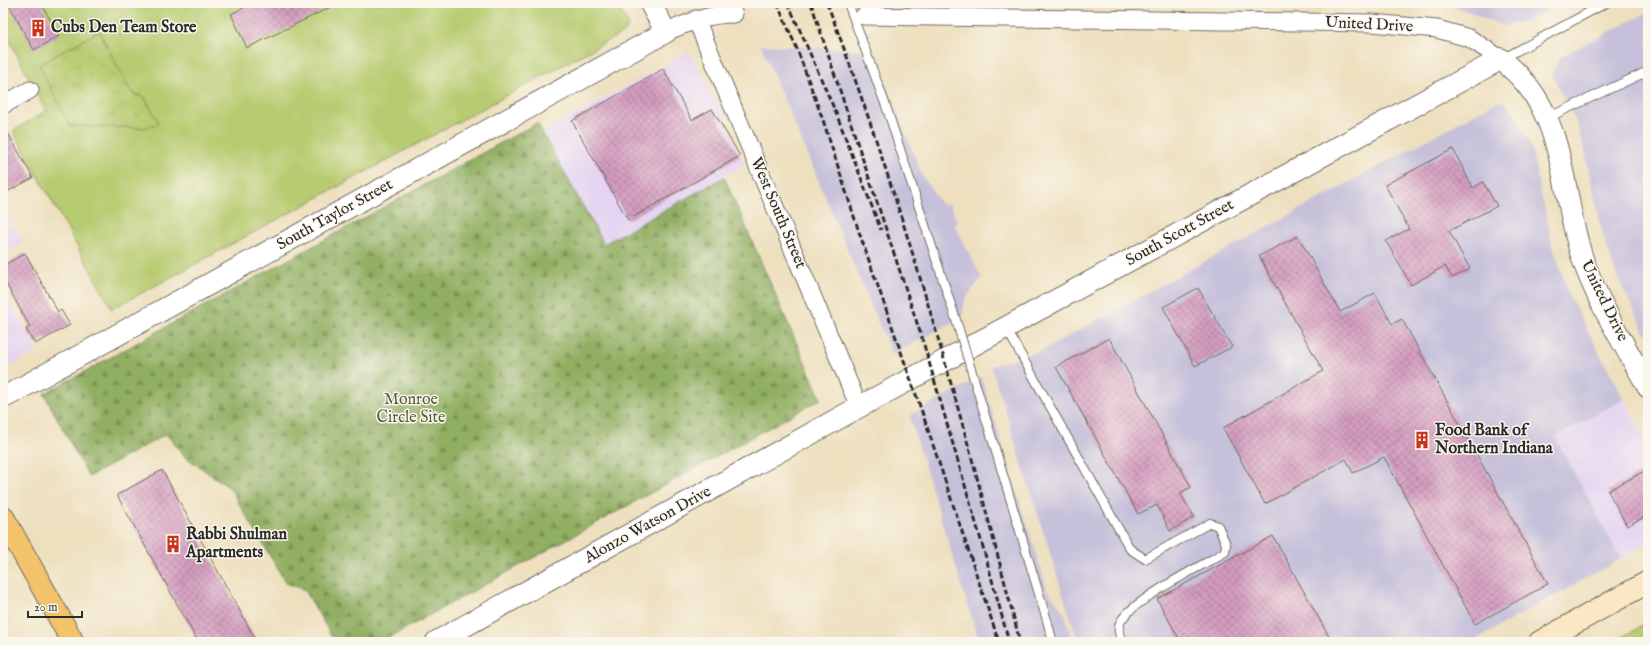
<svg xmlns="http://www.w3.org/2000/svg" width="1651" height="645" viewBox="0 0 1651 645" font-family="'IM FELL English',serif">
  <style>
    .built { fill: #e4d3f2 }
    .industrial { fill: #c6c0da }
    .grass { fill: #b7cb6f; stroke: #717b4d }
    .forest { fill: url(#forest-firs); stroke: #5e6d46 }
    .park { fill: url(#park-tufts); stroke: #717b4d }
    .building { fill: url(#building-cross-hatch) }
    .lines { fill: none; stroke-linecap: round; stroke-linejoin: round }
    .service-casing { stroke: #6f6a5f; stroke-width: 10 }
    .minor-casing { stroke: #6f6a5f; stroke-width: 19 }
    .tertiary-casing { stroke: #6f6a5f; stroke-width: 23 }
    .secondary-casing { stroke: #6f6a5f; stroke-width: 24 }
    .primary-casing { stroke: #6f6a5f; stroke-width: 24 }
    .service { stroke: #fff; stroke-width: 8 }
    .minor { stroke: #fff; stroke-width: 17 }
    .tertiary { stroke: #fff; stroke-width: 21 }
    .secondary { stroke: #fae7c3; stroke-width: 22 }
    .primary { stroke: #f2c36a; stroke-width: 22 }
    .rail { stroke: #2b2b2b; stroke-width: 3; stroke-dasharray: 6 3; stroke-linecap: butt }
    .service-bridge-casing { stroke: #6f6a5f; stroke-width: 10; stroke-linecap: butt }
    .service-bridge { stroke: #fff; stroke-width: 8 }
    .labels { text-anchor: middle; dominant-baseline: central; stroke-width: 3; stroke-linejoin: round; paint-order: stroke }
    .street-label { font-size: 16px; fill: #2b2b2b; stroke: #fbf7ec }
    .poi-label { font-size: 16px; font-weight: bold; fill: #2b2b2b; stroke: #fbf7ec; text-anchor: start }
    .park-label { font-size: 16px; fill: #555b3f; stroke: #fbf7ec }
  </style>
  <defs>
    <pattern id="forest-firs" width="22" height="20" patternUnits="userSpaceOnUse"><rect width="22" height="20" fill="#91af62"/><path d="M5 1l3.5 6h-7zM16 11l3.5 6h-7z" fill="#778f51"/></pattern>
    <pattern id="park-tufts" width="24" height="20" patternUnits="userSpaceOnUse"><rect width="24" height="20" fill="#b7cb6f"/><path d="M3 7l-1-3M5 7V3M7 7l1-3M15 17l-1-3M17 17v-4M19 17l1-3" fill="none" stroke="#9eae60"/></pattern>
    <pattern id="building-cross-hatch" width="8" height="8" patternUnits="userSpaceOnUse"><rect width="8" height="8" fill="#d49cc0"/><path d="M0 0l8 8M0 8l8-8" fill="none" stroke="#ac7f9c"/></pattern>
  </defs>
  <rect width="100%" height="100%" fill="#fbf7ec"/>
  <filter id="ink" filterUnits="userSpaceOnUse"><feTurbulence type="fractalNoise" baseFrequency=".025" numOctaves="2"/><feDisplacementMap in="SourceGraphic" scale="8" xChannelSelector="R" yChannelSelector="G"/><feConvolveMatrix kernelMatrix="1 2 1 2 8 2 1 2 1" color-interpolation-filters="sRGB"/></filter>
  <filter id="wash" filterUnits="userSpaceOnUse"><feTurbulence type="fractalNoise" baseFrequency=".012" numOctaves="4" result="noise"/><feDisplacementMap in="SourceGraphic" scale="16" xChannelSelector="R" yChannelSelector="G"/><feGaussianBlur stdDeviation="0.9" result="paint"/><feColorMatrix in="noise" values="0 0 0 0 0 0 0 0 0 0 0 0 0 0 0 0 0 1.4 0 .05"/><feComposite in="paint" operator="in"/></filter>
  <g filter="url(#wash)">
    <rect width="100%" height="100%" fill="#eee0bf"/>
    <path class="built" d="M689 52 720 107 744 165 604 244 542 132Z
      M3 207 23 243 3 254Z
      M3 290 37 351 3 370Z
      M1624 399 1648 445V542L1621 559 1555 437Z"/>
    <path class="industrial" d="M1420 3H1560L1526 21 1502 26 1455 6Z
      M1648 12V333L1646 334 1619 281 1603 236 1584 148 1576 122 1552 74 1560 57Z
      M761 45 873 51 923 177 942 205 949 203 957 220 955 226 982 278 965 299 962 317 892 355Z
      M1498 101 1505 102 1515 114 1526 135 1531 146 1552 243 1569 295 1624 399 1555 437 1621 559 1471 642H1078L991 366 1041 351Z
      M981 377 1047 589 1065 614 1073 642H979L910 418 913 413Z"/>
    <path class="grass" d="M3 3H616L628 24 626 31 112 309 13 131 46 111 3 28Z
      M1648 623V642H1612Z"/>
    <path class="forest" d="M537 123 604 244 724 177 821 399 381 642H335L305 590 286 583 230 488 184 456 166 434 89 477 44 394Z"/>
    <path class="park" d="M99 31 131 92 145 98 159 123 145 128 70 126 39 65Z"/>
    <g id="blocks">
      <path class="building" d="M8 3H41L59 36 34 50Z
        M253 3H339L247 48 231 14Z
        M663 69 692 120 712 109 740 156 628 220 572 121Z
        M3 124 33 178 3 194Z
        M1453 149 1473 188 1483 182 1497 206 1449 231 1470 269 1452 278 1445 266 1411 285 1386 241 1409 229 1385 185Z
        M1298 236 1340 312 1375 293 1392 324 1402 319 1548 584 1475 624 1384 457 1353 473 1346 459 1265 504 1223 428 1323 371 1259 256Z
        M25 253 58 312 61 310 70 325 35 344 26 329 30 327 3 278V266Z
        M1198 288 1232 347 1195 366 1163 307Z
        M1109 338 1191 487 1180 493 1194 517 1170 531 1157 505 1138 514 1056 367Z
        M1648 469V515L1627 526 1608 491Z
        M162 470 257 642H198L117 495Z
        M1273 536 1332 642H1181L1157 599Z"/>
    </g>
  </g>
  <g filter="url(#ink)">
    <use href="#blocks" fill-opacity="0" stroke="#6f6a5f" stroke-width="1"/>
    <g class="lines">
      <g class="service-casing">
        <path id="service" d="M848 3 886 106 956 320
          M1502 59 1606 3
          M1547 118 1648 71
          M1006 328 1130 549 1145 559 1210 523 1218 526 1226 544 1225 552C1201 566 1133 600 1121 621 1117 627 1119 636 1122 642
          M974 379 1046 617 1053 642"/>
      </g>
      <g class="minor-casing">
        <path id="minor" d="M864 16 1372 23 1437 29 1469 38 1501 59
          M696 19 859 407
          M666 32C690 22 708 14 734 14
          M3 105 30 90"/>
      </g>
      <g class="tertiary-casing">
        <path id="tertiary" d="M3 398 666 32 650 3
          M436 642 859 407 1501 59C1508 65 1515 71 1521 78 1567 128 1562 199 1583 260 1599 305 1625 346 1648 387"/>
      </g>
      <g class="secondary-casing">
        <path id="secondary" d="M1540 642 1648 582"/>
      </g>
      <g class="primary-casing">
        <path id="primary" d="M3 517 73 642"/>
      </g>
      <use href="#service" class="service"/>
      <use href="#minor" class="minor"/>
      <use href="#tertiary" class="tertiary"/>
      <use href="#secondary" class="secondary"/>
      <use href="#primary" class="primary"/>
      <path class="rail" d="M777 3 797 49 823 120 860 235 921 409 999 642
        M788 3 836 113 881 230
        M811 3 922 338 983 547 1009 642
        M827 3C906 211 965 426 1020 642"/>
      <g class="service-bridge-casing">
        <path id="service-bridge" d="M956 320 974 379"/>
      </g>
      <use href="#service-bridge" class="service-bridge"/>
    </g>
  </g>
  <defs>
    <g id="building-bare" transform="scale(1.38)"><path d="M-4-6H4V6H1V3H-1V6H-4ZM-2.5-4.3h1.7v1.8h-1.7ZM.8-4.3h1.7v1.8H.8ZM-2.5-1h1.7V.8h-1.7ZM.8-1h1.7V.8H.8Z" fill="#c8321e" stroke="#fbf7ec" stroke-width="2.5" paint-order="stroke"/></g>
  </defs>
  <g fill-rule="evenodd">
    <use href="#building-bare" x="38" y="28"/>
    <use href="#building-bare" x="1422" y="440"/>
    <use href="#building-bare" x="173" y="544"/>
  </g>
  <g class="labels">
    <g class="street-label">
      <text transform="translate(1369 25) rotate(3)">United Drive</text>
      <text transform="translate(778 213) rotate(67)">West South Street</text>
      <text transform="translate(335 215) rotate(-29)">South Taylor Street</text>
      <text transform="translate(1180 233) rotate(-29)">South Scott Street</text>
      <text transform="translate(1604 301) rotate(64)">United Drive</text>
      <text transform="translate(648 525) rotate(-29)">Alonzo Watson Drive</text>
    </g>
    <g class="poi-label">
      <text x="51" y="28">Cubs Den Team Store</text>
      <text x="1435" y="431">Food Bank of<tspan x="1435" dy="18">Northern Indiana</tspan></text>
      <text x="186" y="535">Rabbi Shulman<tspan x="186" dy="18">Apartments</tspan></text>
    </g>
    <g class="park-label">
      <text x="411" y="400">Monroe<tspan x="411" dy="18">Circle Site</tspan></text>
    </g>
  </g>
  <rect width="1651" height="645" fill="none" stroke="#fbf7ec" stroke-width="16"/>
  <path d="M28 611v6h54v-6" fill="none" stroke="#2b2b2b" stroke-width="2"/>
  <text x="34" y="611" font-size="12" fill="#2b2b2b" stroke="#fbf7ec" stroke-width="3" paint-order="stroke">20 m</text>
</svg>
